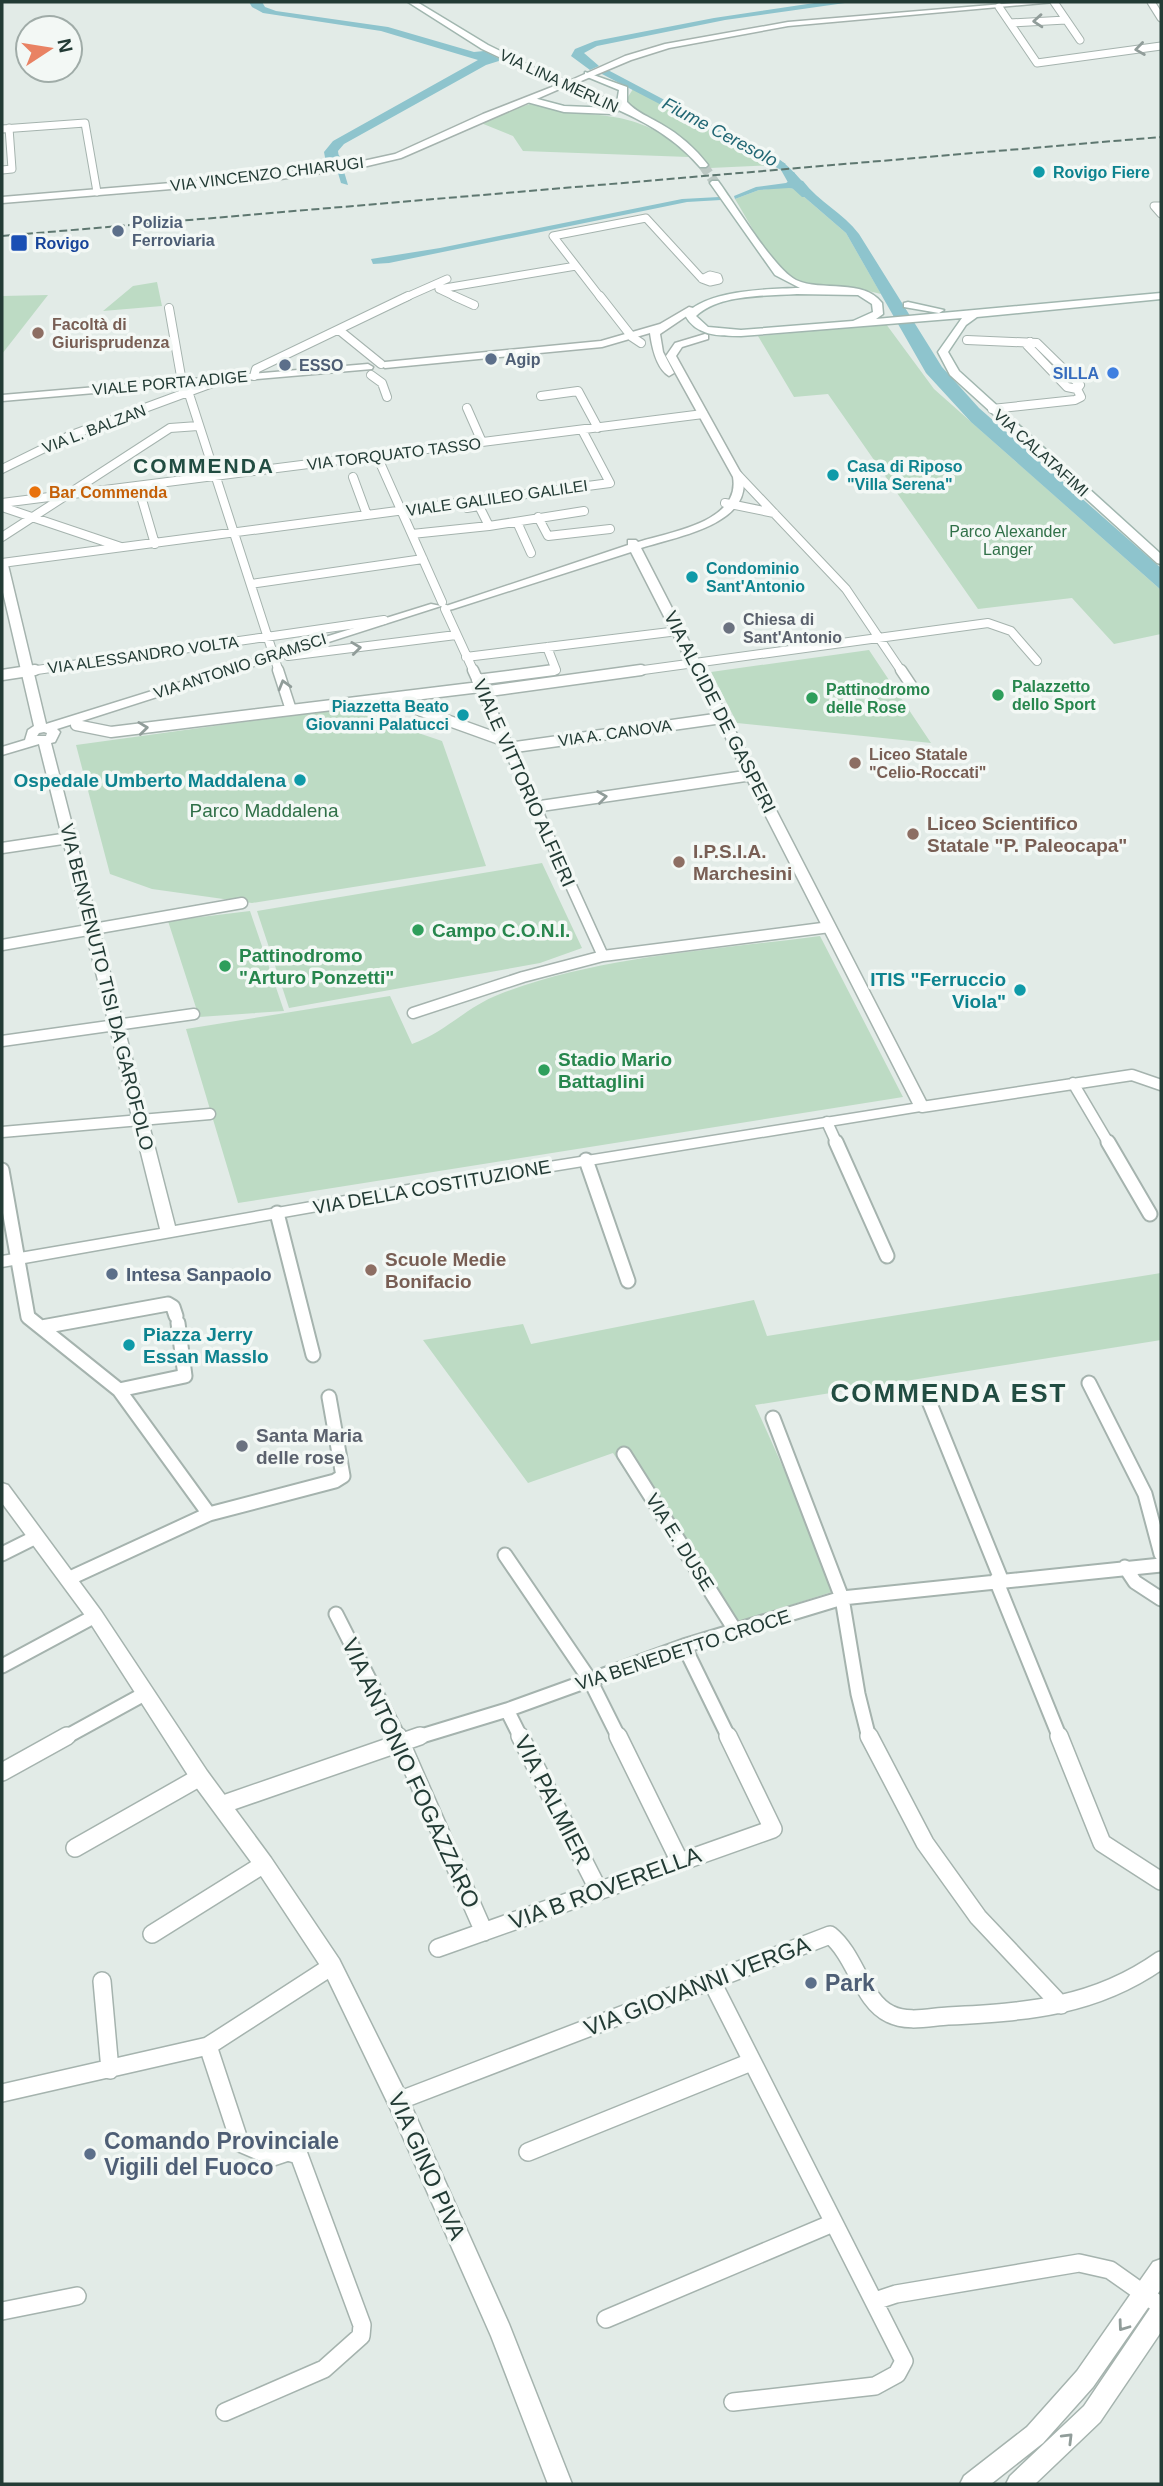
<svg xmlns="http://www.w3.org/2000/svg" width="1163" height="2486" viewBox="0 0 1163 2486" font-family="Helvetica,sans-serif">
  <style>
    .green { fill: #bddbc4 }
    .water { fill: #8ec4cd }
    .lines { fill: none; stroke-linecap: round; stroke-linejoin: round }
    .canal { fill: #8ec4cd; fill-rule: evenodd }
    .river { fill: #8ec4cd; fill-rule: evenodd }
    .secondary-tunnel { stroke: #bcc8c3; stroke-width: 10; stroke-dasharray: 10 4.5; stroke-linecap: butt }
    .minor-far4-casing { stroke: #a5b3ae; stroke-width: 9 }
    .minor-far3-casing { stroke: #a5b3ae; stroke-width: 10 }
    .minor-far2-casing { stroke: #a5b3ae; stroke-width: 13 }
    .minor-far1-casing { stroke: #a5b3ae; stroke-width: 17 }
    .minor-casing { stroke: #a5b3ae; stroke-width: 20 }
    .tertiary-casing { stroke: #a5b3ae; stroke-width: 3 }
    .secondary-casing { stroke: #a1b6af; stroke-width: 3 }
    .minor-far4 { stroke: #fff; stroke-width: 7 }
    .minor-far3 { stroke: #fff; stroke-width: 8 }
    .minor-far2 { stroke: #fff; stroke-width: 10 }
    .minor-far1 { stroke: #fff; stroke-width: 13 }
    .minor { stroke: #fff; stroke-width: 17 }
    .tertiary { fill: #fff; fill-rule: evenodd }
    .secondary { fill: #fff; fill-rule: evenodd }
    .rail { stroke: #5e7770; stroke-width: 2; stroke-dasharray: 8 3.5; stroke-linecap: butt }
    .secondary-bridge-casing { stroke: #a1b6af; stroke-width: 11; stroke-linecap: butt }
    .secondary-bridge { stroke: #fff; stroke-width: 10 }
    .oneway { stroke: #919d9a }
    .culture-dot { fill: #0f9aa8; stroke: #f3f8f5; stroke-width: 2.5 }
    .service-dot { fill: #5c6f8a; stroke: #f3f8f5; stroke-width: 2.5 }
    .transit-dot { fill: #1a4fb4; stroke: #f3f8f5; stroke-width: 2.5 }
    .education-dot { fill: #8d6e63; stroke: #f3f8f5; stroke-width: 2.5 }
    .shop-dot { fill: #3f7fe0; stroke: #f3f8f5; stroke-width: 2.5 }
    .food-dot { fill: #e8710a; stroke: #f3f8f5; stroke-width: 2.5 }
    .worship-dot { fill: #6b7280; stroke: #f3f8f5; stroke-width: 2.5 }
    .leisure-dot { fill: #2e9e5b; stroke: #f3f8f5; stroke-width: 2.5 }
    .labels { text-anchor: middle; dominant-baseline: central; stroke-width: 7; stroke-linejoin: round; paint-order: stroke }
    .far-street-label { font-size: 16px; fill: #233b35; stroke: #f3f8f5 }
    .far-culture-label { font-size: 16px; font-weight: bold; fill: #0d838f; stroke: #f3f8f5; text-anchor: start }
    .far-service-label { font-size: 16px; font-weight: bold; fill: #4e5e75; stroke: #f3f8f5; text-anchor: start }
    .far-transit-label { font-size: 16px; font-weight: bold; fill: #164399; stroke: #f3f8f5; text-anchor: start }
    .far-education-label { font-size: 16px; font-weight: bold; fill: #785e54; stroke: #f3f8f5; text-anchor: start }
    .far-shop-label { font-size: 16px; font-weight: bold; fill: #366cbe; stroke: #f3f8f5; text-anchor: end }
    .far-food-label { font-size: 16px; font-weight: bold; fill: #c56008; stroke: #f3f8f5; text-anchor: start }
    .far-park-label { font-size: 16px; fill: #307048; stroke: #f3f8f5 }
    .far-worship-label { font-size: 16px; font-weight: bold; fill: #5b616d; stroke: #f3f8f5; text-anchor: start }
    .far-leisure-label { font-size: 16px; font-weight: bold; fill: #27864d; stroke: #f3f8f5; text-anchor: start }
    .far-water-label { font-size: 18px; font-style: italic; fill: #216774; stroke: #f3f8f5 }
    .street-label { font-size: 19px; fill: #233b35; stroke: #f3f8f5 }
    .culture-label { font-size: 19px; font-weight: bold; fill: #0d838f; stroke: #f3f8f5; text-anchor: end }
    .park-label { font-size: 19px; fill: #307048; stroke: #f3f8f5 }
    .education-label { font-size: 19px; font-weight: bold; fill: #785e54; stroke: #f3f8f5; text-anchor: start }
    .leisure-label { font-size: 19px; font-weight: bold; fill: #27864d; stroke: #f3f8f5; text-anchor: start }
    .service-label { font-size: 19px; font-weight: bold; fill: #4e5e75; stroke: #f3f8f5; text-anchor: start }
    .worship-label { font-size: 19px; font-weight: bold; fill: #5b616d; stroke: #f3f8f5; text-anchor: start }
    .far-district-label { font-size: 21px; font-weight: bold; letter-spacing: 2px; fill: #214c41; stroke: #f3f8f5 }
    .near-street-label { font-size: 23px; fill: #233b35; stroke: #f3f8f5 }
    .near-service-label { font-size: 23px; font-weight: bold; fill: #4e5e75; stroke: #f3f8f5; text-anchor: start }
    .district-label { font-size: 26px; font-weight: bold; letter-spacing: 2px; fill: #214c41; stroke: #f3f8f5 }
  </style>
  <rect width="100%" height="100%" fill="#e2ebe7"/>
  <path class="green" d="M633 89 777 165 710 168 688 143 628 106 626 100Z
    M530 104C593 122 637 103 689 157L523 151 513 136 476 121Z
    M784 187 795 189 846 233 881 294C856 287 830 290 806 284 775 275 751 225 735 199L759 190Z
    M157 282 162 306 103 311 133 286Z
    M48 295 2 354V296Z
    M886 324 934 389 1161 590V634L1114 644 1072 598 978 609 828 394 794 397 758 336Z
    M869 650 931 743 737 723 711 672Z
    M344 708 442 741 486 866 252 903 152 889 110 874 76 745Z
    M542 863 582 948 540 963 289 1008 257 911Z
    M250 911 284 1011 199 1017 168 921Z
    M820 936 903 1097 238 1203 186 1029 390 996 412 1044C446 1032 466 1007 500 994 598 956 715 950 820 936Z
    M1161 1273V1340L755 1405 838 1590 728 1625 613 1453 528 1483 423 1340 523 1324 531 1344 754 1300 767 1336Z"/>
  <path class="water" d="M249 2H262L265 7 276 11 388 27 474 52 484 51 502 60 486 65 344 144 338 151 340 166 327 168 324 152 333 141 478 60 381 31 263 13 252 7Z
    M821 2H852L725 20 597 46 584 53 599 66 590 70 571 56 575 49 595 41 714 18Z
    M606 69 786 164 777 165 600 73Z
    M794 172 799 180 803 181C819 202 843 213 859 234L942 367 979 408 1161 568V590L971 422 926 373 846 233 795 189 789 188 759 190 735 199 734 196 756 187 786 183 789 181 784 173Z
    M719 197 721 200 687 202 389 263 373 264 371 259 440 248 682 199Z"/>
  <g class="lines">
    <path class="canal" d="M332 153 339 155 348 185 341 183Z"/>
    <path class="river" d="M754 146C781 155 796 174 813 194L812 197H802L790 186 781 170 750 153 748 150Z"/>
    <path class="secondary-tunnel" d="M703 165 715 183"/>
    <g class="minor-far4-casing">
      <path id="minor-far4" d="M1054 2 1080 40
        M1151 2 1161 18
        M999 7 1037 63 1161 46
        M1010 23 1066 20
        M2 129 85 123 97 192
        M2 170 12 169 9 128
        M1161 206H1154L1161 214
        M710 275 718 277 719 280 710 282 702 279Z
        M439 289 576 266
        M439 289 458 298
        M404 298 447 279
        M601 298 553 236 646 218 702 279"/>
    </g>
    <g class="minor-far3-casing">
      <path id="minor-far3" d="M454 296 474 305
        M600 296 632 337 641 343
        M169 308 182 382
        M339 330 381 364
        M967 340 1037 343 1080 385 1077 389 1081 397 1075 400 992 409
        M1030 342 1027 345 1067 387 1077 389
        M371 375 382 383 387 397
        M254 376 256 369 408 296
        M189 394 279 672
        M541 396 578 391 598 428
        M467 408 482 442
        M377 456 442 602
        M2 469 69 436 226 378
        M737 474 846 589 902 672
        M353 477 367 515
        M138 486 155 544
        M2 503 703 414
        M725 503 774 513
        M2 507 121 547
        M467 508 479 506 489 526 584 511
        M538 517 548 536 610 529
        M517 522 531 553
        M412 534 489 526
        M2 537 170 428 198 426
        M2 563 610 483 582 430
        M251 584 423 559
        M445 609 474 672
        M288 656 456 635
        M466 657 678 631
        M23 672 384 620
        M540 672 556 670 547 647
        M629 672 988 623 1011 631 1037 661"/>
    </g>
    <g class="minor-far2-casing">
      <path id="minor-far2" d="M278 670 291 710
        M473 670 603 956
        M901 670 915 691
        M2 675 35 670
        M477 680 554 670
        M482 692 641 670
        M391 700 505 741
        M76 725 111 732 480 687
        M508 748 722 718
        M534 807 752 775
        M2 848 69 838
        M2 945 242 903
        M413 1013 523 977 603 956 830 927
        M2 1041 194 1014
        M1073 1083 1109 1144
        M922 1107 1132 1075 1161 1085
        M827 1122 837 1144
        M2 1132 210 1114"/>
    </g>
    <g class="minor-far1-casing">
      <path id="minor-far1" d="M836 1142 887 1256
        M1108 1142 1150 1214
        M586 1160 628 1281
        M2 1170 28 1317 119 1390 209 1514
        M277 1213 313 1355
        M42 1327 168 1304 173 1307 176 1316
        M1089 1383 1145 1494 1161 1554
        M924 1389 1001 1579
        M119 1390 185 1376 178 1323
        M773 1418 842 1598 858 1694 869 1738
        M624 1454 735 1630
        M2 1554 36 1537
        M505 1555 590 1680 619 1738
        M1125 1567 1135 1582 1161 1599
        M68 1579 209 1514 335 1481 343 1476 329 1397
        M996 1580 1060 1738
        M336 1614 399 1738
        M684 1646 729 1738
        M2 1666 95 1616
        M507 1710 521 1738
        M64 1738 146 1693
        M415 1738 507 1710 684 1646 842 1598 1161 1565"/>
    </g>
    <g class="minor-casing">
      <path id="minor" d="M398 1736 484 1932
        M520 1736 599 1891
        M618 1736 680 1862
        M869 1736 925 1843 978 1917 1061 2005
        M1059 1736 1102 1843 1161 1881
        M2 1772 67 1736
        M221 1805 420 1736
        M75 1848 200 1777
        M152 1934 264 1864
        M438 1948 773 1829 728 1736
        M711 1980 904 2361 897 2374 875 2386 733 2402
        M102 1981 110 2070
        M208 2046 240 2143 273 2157 288 2152 299 2155 362 2325 361 2336 324 2369 225 2412
        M2 2093 208 2046 332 1966
        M398 2101 830 1935C856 1956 862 2001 890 2014 908 2023 930 2017 948 2016 1027 2012 1095 2007 1161 1960
        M528 2152 751 2062
        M875 2301 896 2294 1079 2263 1110 2270 1161 2306
        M2 2311 77 2296
        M606 2319 833 2223"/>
    </g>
    <g class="tertiary-casing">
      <path id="tertiary" d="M1027 2H1055L788 26 669 48 631 60 574 84 567 82 625 56 665 44 788 22Z
        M557 85 564 87 401 158 363 167 267 181 2 203V197L267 175 363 161 395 154 483 114Z
        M689 307 697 309 660 334 663 352 674 373 669 376C656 368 652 347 650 333L602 347 385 368 380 365 385 362 601 341 660 324Z
        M705 334 708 335V339L682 347 676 356 743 477C752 525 675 537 641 548L929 1107 927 1110 442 1189 2 1267V1256L160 1229 39 744 2 755V747L25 740 28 730 34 726 2 588V562L8 565 46 724 431 604 441 606 57 729 60 732 55 742 51 743 175 1226 442 1179 913 1104 631 552 453 609 449 610 443 607 628 545V540H636L638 542C670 532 741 522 733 477L666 356 675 343ZM44 732 47 733 46 736H37L39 733Z
        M368 364 373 367 372 369 2 401V395Z
        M2 1483 8 1485 101 1611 207 1771 271 1858 339 1959 406 2094 509 2324 572 2484H548L491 2336 390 2108 325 1973 257 1870 193 1783 89 1621 2 1503Z
        M1161 2259V2289L1093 2387 1043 2443 991 2484H960L964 2476 1027 2427 1077 2371 1153 2262Z
        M1161 2301V2332L1100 2422 1035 2484H1006L1010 2476 1084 2406 1153 2304Z"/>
    </g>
    <g class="secondary-casing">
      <path id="secondary" d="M408 2H417L488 45 561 81 554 83 482 49Z
        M585 72 627 87V102C636 112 649 117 661 124 679 134 695 148 708 165L706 167H700C665 126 617 109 569 89V85H575L617 103 619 90 585 76Z
        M530 97 564 106 613 108 618 111 613 114 564 112 527 102 525 100Z
        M712 181H718C735 204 774 269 796 280 822 292 863 278 882 303L883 314 876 319 1161 293V299L977 317 966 325 948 352 959 371 1161 554V564L1157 563 950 375 938 352 962 318 741 336C719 336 696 336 685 315 707 290 767 289 800 288L775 275 710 183ZM797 294 858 295 872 304 873 312 853 321 741 330 708 327 696 316C720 294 765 296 797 294Z
        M908 302 944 310 939 313 904 307V303Z"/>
    </g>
    <use href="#minor-far4" class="minor-far4"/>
    <use href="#minor-far3" class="minor-far3"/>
    <use href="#minor-far2" class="minor-far2"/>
    <use href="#minor-far1" class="minor-far1"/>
    <use href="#minor" class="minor"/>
    <use href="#tertiary" class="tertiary"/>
    <use href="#secondary" class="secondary"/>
    <path class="rail" d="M2 236 1161 137"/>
    <g class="secondary-bridge-casing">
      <path id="secondary-bridge" d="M557 81 572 87"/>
    </g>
    <use href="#secondary-bridge" class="secondary-bridge"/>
  </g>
  <defs><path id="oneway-chevron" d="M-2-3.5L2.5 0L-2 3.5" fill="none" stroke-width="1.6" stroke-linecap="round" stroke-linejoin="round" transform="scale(1.75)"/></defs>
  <g class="oneway">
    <use href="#oneway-chevron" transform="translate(1038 21) rotate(176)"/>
    <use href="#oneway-chevron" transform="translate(1140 49) rotate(172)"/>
    <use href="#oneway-chevron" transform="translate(356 648) rotate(-7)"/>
    <use href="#oneway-chevron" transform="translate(284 685) rotate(-106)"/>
    <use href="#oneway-chevron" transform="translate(143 728) rotate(-7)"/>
    <use href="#oneway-chevron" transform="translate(602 797) rotate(-8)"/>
    <use href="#oneway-chevron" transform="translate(1123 2326) rotate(126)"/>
    <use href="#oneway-chevron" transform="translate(1068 2438) rotate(-45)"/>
  </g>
  <g class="culture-dot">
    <circle cx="1039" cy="172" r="7"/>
    <circle cx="833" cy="475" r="7"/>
    <circle cx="692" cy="577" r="7"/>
    <circle cx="463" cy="715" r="7"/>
    <circle cx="300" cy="780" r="7"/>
    <circle cx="1020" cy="990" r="7"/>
    <circle cx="129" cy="1345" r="7"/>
  </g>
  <g class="service-dot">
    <circle cx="118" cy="231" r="7"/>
    <circle cx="491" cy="359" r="7"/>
    <circle cx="285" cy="365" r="7"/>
    <circle cx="112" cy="1274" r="7"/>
    <circle cx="811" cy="1983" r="7"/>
    <circle cx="90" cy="2154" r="7"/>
  </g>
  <rect class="transit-dot" x="10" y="234" width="18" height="18" rx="3.5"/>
  <g class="education-dot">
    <circle cx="38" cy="333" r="7"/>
    <circle cx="855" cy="763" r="7"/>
    <circle cx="913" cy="834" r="7"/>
    <circle cx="679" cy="862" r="7"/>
    <circle cx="371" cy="1270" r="7"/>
  </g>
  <circle class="shop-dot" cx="1113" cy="373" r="7"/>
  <circle class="food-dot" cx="35" cy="492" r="7"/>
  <g class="worship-dot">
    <circle cx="729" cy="628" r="7"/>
    <circle cx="242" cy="1446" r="7"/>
  </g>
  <g class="leisure-dot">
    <circle cx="998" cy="695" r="7"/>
    <circle cx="812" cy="698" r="7"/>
    <circle cx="418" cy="930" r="7"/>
    <circle cx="225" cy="966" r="7"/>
    <circle cx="544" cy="1070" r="7"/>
  </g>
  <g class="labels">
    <g class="far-street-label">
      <text transform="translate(559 81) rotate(25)">VIA LINA MERLIN</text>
      <text transform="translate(267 174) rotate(-7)">VIA VINCENZO CHIARUGI</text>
      <text transform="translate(170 383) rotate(-5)">VIALE PORTA ADIGE</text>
      <text transform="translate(94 429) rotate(-21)">VIA L. BALZAN</text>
      <text transform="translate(1041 453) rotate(42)">VIA CALATAFIMI</text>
      <text transform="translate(394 454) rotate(-7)">VIA TORQUATO TASSO</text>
      <text transform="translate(497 498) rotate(-8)">VIALE GALILEO GALILEI</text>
      <text transform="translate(143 655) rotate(-8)">VIA ALESSANDRO VOLTA</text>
      <text transform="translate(240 666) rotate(-18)">VIA ANTONIO GRAMSCI</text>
      <text transform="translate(615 733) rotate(-8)">VIA A. CANOVA</text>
    </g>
    <g class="far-culture-label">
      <text x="1053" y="172">Rovigo Fiere</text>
      <text x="847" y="466">Casa di Riposo<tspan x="847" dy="18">"Villa Serena"</tspan></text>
      <text x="706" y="568">Condominio<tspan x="706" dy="18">Sant'Antonio</tspan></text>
      <text x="449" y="706" text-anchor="end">Piazzetta Beato<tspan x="449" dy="18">Giovanni Palatucci</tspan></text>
    </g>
    <g class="far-service-label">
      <text x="132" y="222">Polizia<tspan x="132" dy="18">Ferroviaria</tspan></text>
      <text x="505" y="359">Agip</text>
      <text x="299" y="365">ESSO</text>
    </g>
    <g class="far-transit-label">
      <text x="35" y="243">Rovigo</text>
    </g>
    <g class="far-education-label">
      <text x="52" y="324">Facoltà di<tspan x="52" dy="18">Giurisprudenza</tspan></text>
      <text x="869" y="754">Liceo Statale<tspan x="869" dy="18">"Celio-Roccati"</tspan></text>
    </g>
    <g class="far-shop-label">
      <text x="1099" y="373">SILLA</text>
    </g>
    <g class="far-food-label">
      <text x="49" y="492">Bar Commenda</text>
    </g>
    <g class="far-park-label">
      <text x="1008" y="531">Parco Alexander<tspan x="1008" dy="18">Langer</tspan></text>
    </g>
    <g class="far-worship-label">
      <text x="743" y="619">Chiesa di<tspan x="743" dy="18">Sant'Antonio</tspan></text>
    </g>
    <g class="far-leisure-label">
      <text x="1012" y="686">Palazzetto<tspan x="1012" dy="18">dello Sport</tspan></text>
      <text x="826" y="689">Pattinodromo<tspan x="826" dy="18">delle Rose</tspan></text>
    </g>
    <g class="far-water-label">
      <text transform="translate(720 132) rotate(28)">Fiume Ceresolo</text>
    </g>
    <g class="street-label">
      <text transform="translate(720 712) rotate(63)">VIA ALCIDE DE GASPERI</text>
      <text transform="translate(524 783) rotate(66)">VIALE VITTORIO ALFIERI</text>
      <text transform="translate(107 987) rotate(76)">VIA BENVENUTO TISI DA GAROFOLO</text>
      <text transform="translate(432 1187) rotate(-10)">VIA DELLA COSTITUZIONE</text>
      <text transform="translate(680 1542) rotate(58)">VIA E. DUSE</text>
      <text transform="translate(683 1650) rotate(-18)">VIA BENEDETTO CROCE</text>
    </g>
    <g class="culture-label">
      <text x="286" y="780">Ospedale Umberto Maddalena</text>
      <text x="1006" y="979">ITIS "Ferruccio<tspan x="1006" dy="22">Viola"</tspan></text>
      <text x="143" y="1334" text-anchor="start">Piazza Jerry<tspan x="143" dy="22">Essan Masslo</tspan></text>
    </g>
    <g class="park-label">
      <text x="264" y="810">Parco Maddalena</text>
    </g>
    <g class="education-label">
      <text x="927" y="823">Liceo Scientifico<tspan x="927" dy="22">Statale "P. Paleocapa"</tspan></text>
      <text x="693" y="851">I.P.S.I.A.<tspan x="693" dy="22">Marchesini</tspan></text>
      <text x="385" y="1259">Scuole Medie<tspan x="385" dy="22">Bonifacio</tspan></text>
    </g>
    <g class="leisure-label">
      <text x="432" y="930">Campo C.O.N.I.</text>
      <text x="239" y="955">Pattinodromo<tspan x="239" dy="22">"Arturo Ponzetti"</tspan></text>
      <text x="558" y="1059">Stadio Mario<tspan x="558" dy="22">Battaglini</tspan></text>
    </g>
    <g class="service-label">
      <text x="126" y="1274">Intesa Sanpaolo</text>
    </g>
    <g class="worship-label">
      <text x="256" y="1435">Santa Maria<tspan x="256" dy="22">delle rose</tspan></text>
    </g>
    <g class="far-district-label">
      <text x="204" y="465">COMMENDA</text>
    </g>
    <g class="near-street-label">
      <text transform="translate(411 1773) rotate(65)">VIA ANTONIO FOGAZZARO</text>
      <text transform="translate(553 1800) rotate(63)">VIA PALMIER</text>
      <text transform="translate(605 1888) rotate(-20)">VIA B ROVERELLA</text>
      <text transform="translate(697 1986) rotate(-21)">VIA GIOVANNI VERGA</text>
      <text transform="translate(427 2166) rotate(66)">VIA GINO PIVA</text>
    </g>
    <g class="near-service-label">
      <text x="825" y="1983">Park</text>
      <text x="104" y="2141">Comando Provinciale<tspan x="104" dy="26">Vigili del Fuoco</tspan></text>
    </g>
    <g class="district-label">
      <text x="949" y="1393">COMMENDA EST</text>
    </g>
  </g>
  <rect width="1163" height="2486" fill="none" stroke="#233b35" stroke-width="7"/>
  <g transform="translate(49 49) rotate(78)"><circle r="33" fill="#f3f8f5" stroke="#a0aca8" stroke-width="2"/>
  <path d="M0-5L12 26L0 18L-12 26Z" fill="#e98263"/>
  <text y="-10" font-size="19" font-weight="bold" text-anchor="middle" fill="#233b35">N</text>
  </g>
</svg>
